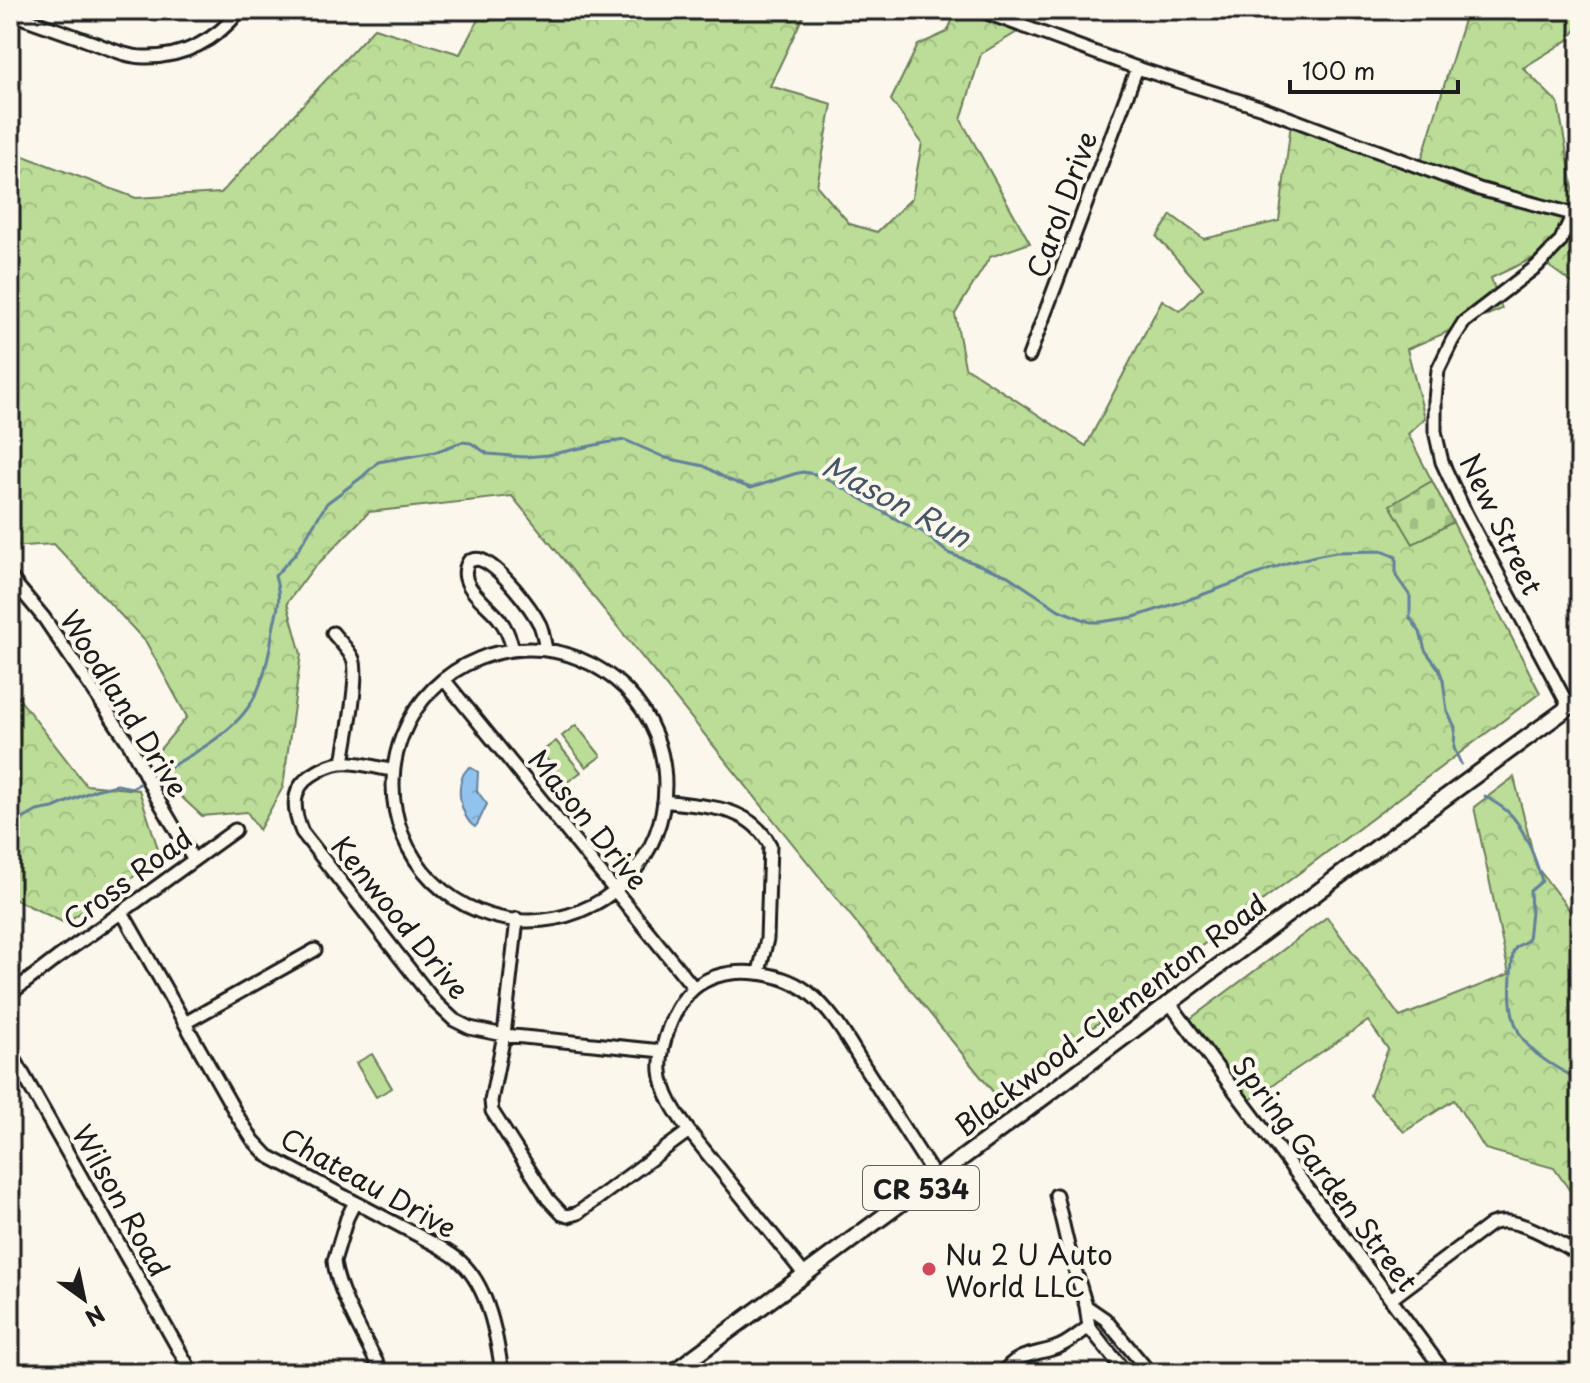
<svg xmlns="http://www.w3.org/2000/svg" width="1590" height="1383" viewBox="0 0 1590 1383" font-family="'Playpen Sans',sans-serif">
  <style>
    .grass { fill: #bbdd97; stroke: #6c7c5a; stroke-width: 2 }
    .forest { fill: url(#forest-crowns); stroke: #6c7c5a; stroke-width: 2 }
    .cemetery { fill: url(#cemetery-stones); stroke: #6c7c5a; stroke-width: 2 }
    .water { fill: url(#water-ripples); stroke: #63809a; stroke-width: 2 }
    .lines { fill: none; stroke-linecap: round; stroke-linejoin: round }
    .stream { stroke: #63809a; stroke-width: 3 }
    .minor-casing { stroke: #1c1c1c; stroke-width: 17 }
    .major-casing { stroke: #1c1c1c; stroke-width: 20 }
    .minor { stroke: #fbf7ec; stroke-width: 11 }
    .major { stroke: #fbf7ec; stroke-width: 14 }
    .poi-dot { fill: #d1495b; stroke: #fbf7ec; stroke-width: 3 }
    .labels { text-anchor: middle; dominant-baseline: central; stroke-width: 8; stroke-linejoin: round; paint-order: stroke }
    .shield { fill: #fbf7ec; stroke: #5f5e5a; stroke-width: 2 }
    .shield-label { font-size: 26px; font-weight: bold; fill: #1c1c1c }
    .street-label { font-size: 28px; fill: #1c1c1c; stroke: #fbf7ec }
    .poi-label { font-size: 28px; fill: #1c1c1c; stroke: #fbf7ec; text-anchor: start }
    .water-label { font-size: 30px; font-style: italic; fill: #455666; stroke: #fbf7ec }
  </style>
  <defs>
    <pattern id="forest-crowns" width="20" height="18" patternUnits="userSpaceOnUse" patternTransform="scale(2)"><rect width="20" height="18" fill="#bbdd97"/><path d="M2 6a3 3 0 1 1 6 0M12 15a3 3 0 1 1 6 0" fill="none" stroke="#a0bd82"/></pattern>
    <pattern id="cemetery-stones" width="16" height="16" patternUnits="userSpaceOnUse" patternTransform="scale(2)"><rect width="16" height="16" fill="#bbdd97"/><path d="M2 7V4a2 2 0 0 1 4 0v3zM10 15v-3a2 2 0 0 1 4 0v3z" fill="#a0bd82"/></pattern>
    <pattern id="water-ripples" width="26" height="14" patternUnits="userSpaceOnUse" patternTransform="scale(2)"><rect width="26" height="14" fill="#92c3ee"/><path d="M2 4q2-2 4 0t4 0M15 11q2-2 4 0t4 0" fill="none" stroke="#7da7cc"/></pattern>
  </defs>
  <rect width="100%" height="100%" fill="#fbf7ec"/>
  <filter id="ink" filterUnits="userSpaceOnUse"><feTurbulence type="fractalNoise" baseFrequency=".0125" numOctaves="2"/><feDisplacementMap in="SourceGraphic" scale="16" xChannelSelector="R" yChannelSelector="G"/><feConvolveMatrix kernelMatrix="1 2 1 2 8 2 1 2 1" color-interpolation-filters="sRGB"/></filter>
  <g filter="url(#ink)">
    <path class="grass" d="M576 725 601 756 586 767 562 736Z
      M556 741 581 772 566 783 541 752Z
      M372 1054 392 1088 376 1097 356 1063Z"/>
    <path class="forest" d="M483 10H806L770 86 832 104 817 186 850 224 877 232 912 198 922 143 891 100 918 45 947 32 957 10H1044L1037 20 981 54 961 120 1030 243 990 257 955 314 965 367 1086 446 1162 300 1180 311 1203 288 1157 237 1171 215 1204 239 1279 221 1291 123 1420 165 1467 10H1580V24L1568 40 1523 68 1558 103 1574 194 1580 199V291L1579 288 1536 257 1491 278 1502 309 1407 349 1425 418 1408 434 1540 693 998 1098 512 496 369 512 311 571 287 603 301 654 283 787 259 830 247 812 202 816 163 780 156 754 187 717 146 642 54 544 10 547V151L136 198 221 193 374 28 460 54Z
      M10 687 86 785 139 790 161 858 65 923 10 897Z
      M1514 777 1536 866 1580 924V1205L1554 1168 1485 1149 1454 1100 1404 1132 1370 1095 1388 1049 1368 1021 1244 1104 1186 1022 1327 917 1400 1017 1509 974 1474 807Z"/>
    <path class="cemetery" d="M1432 481 1453 522 1413 544 1390 505Z"/>
    <path class="water" d="M470 767 478 772 477 791 487 804 478 823 475 827C459 817 453 778 470 767Z"/>
    <g class="lines">
      <path class="stream" d="M1485 796C1492 801 1500 805 1507 811 1523 824 1536 860 1542 881L1530 891 1531 911 1528 940 1516 947 1513 953C1505 1024 1513 1048 1580 1080
        M10 826 37 811 53 808 95 790 117 785 132 788C172 764 234 739 255 696 264 678 269 656 272 636 276 609 283 604 275 576L296 553 327 503 362 477 378 462 435 452 462 442 471 443 488 454 524 457 548 455 605 443 625 440 666 458 704 466 729 480 751 488 794 474 803 472 821 475 901 522 923 532 948 553 1008 576 1059 610 1090 622H1100L1134 617 1199 596 1287 563 1320 555 1336 552 1382 551 1396 557V576L1410 596V618L1420 632 1425 650 1439 669 1443 680 1447 711 1455 727 1454 748 1461 764"/>
      <g class="minor-casing">
        <path id="minor" d="M979 10 1137 68 1262 108 1479 189 1580 216
          M10 13C37 23 64 32 91 42 108 48 127 57 144 57 183 58 217 40 240 10
          M1029 356 1137 68
          M10 577 44 618 130 745 157 798 193 859
          M333 633C339 641 349 650 353 659 360 675 346 742 343 763
          M513 649C510 638 507 629 500 620 488 603 454 585 469 561 474 560 476 558 481 560 500 567 531 607 540 625 543 632 544 641 546 649
          M393 785a136 136 0 1 1 272 0a136 136 0 1 1-272 0Z
          M446 682 694 988
          M1569 707 1466 514 1442 462 1435 431V400L1438 370 1452 341 1464 322 1537 266 1560 242 1573 214
          M392 770C376 768 357 761 341 763 330 764 321 769 312 775 290 789 293 811 302 832L435 1002 454 1020 470 1028 504 1035 662 1051
          M665 801C707 808 748 804 770 845L767 939 759 972
          M122 912 238 1117 253 1140 268 1156 440 1247C447 1252 455 1256 461 1262 489 1288 497 1337 502 1373
          M517 919 504 1035 491 1101 492 1111 548 1199 562 1214 568 1216 578 1213 689 1131
          M10 994 57 958 122 912 235 830
          M1169 1002C1260 1127 1354 1248 1445 1373
          M185 1023 315 950
          M10 1051 192 1373
          M355 1202 347 1218 334 1261C337 1292 368 1344 382 1373
          M804 1274 689 1131C676 1113 663 1094 661 1071 659 1046 674 1005 693 989 723 964 778 969 808 992 833 1011 849 1042 866 1069 889 1105 912 1141 935 1177
          M1391 1299 1491 1224C1515 1214 1553 1240 1574 1251
          M1086 1306 1105 1319 1150 1373
          M1089 1327 1126 1373
          M1003 1373C1016 1353 1035 1355 1055 1348 1067 1345 1078 1334 1089 1327L1086 1306 1068 1246 1056 1195"/>
      </g>
      <g class="major-casing">
        <path id="major" d="M672 1373 1016 1118 1399 831 1580 699"/>
      </g>
      <use href="#minor" class="minor"/>
      <use href="#major" class="major"/>
    </g>
  </g>
  <circle class="poi-dot" cx="929" cy="1269" r="8"/>
  <g class="labels">
    <rect class="shield" x="863" y="1166" width="116" height="44" rx="6"/>
    <g class="shield-label">
      <text x="921" y="1188">CR 534</text>
    </g>
    <g class="street-label">
      <text transform="translate(1061 204) rotate(-70)">Carol Drive</text>
      <text transform="translate(1502 524) rotate(64)">New Street</text>
      <text transform="translate(125 703) rotate(58)">Woodland Drive</text>
      <text transform="translate(589 819) rotate(51)">Mason Drive</text>
      <text transform="translate(127 878) rotate(-36)">Cross Road</text>
      <text transform="translate(401 917) rotate(51)">Kenwood Drive</text>
      <text transform="translate(1110 1014) rotate(-37)">Blackwood-Clementon Road</text>
      <text transform="translate(1326 1173) rotate(53)">Spring Garden Street</text>
      <text transform="translate(369 1182) rotate(29)">Chateau Drive</text>
      <text transform="translate(122 1200) rotate(61)">Wilson Road</text>
    </g>
    <g class="poi-label">
      <text x="945" y="1253">Nu 2 U Auto<tspan x="945" dy="32">World LLC</tspan></text>
    </g>
    <g class="water-label">
      <text transform="translate(897 500) rotate(28)">Mason Run</text>
    </g>
  </g>
  <rect width="1590" height="1383" fill="none" stroke="#fbf7ec" stroke-width="40"/>
  <rect x="20" y="20" width="1550" height="1343" fill="none" stroke="#1c1c1c" stroke-width="3" filter="url(#ink)"/>
  <g transform="translate(84 1299) rotate(147)" stroke="#fbf7ec" stroke-width="6" paint-order="stroke">
  <path d="M0-6L14 30L0 20L-14 30Z" fill="#1c1c1c"/>
  <text y="-12" font-size="22" font-weight="bold" text-anchor="middle" fill="#1c1c1c">N</text>
  </g>
  <path d="M1290 80v12h168v-12" fill="none" stroke="#1c1c1c" stroke-width="4"/>
  <text x="1302" y="80" font-size="24" fill="#1c1c1c" stroke="#fbf7ec" stroke-width="6" paint-order="stroke">100 m</text>
</svg>
